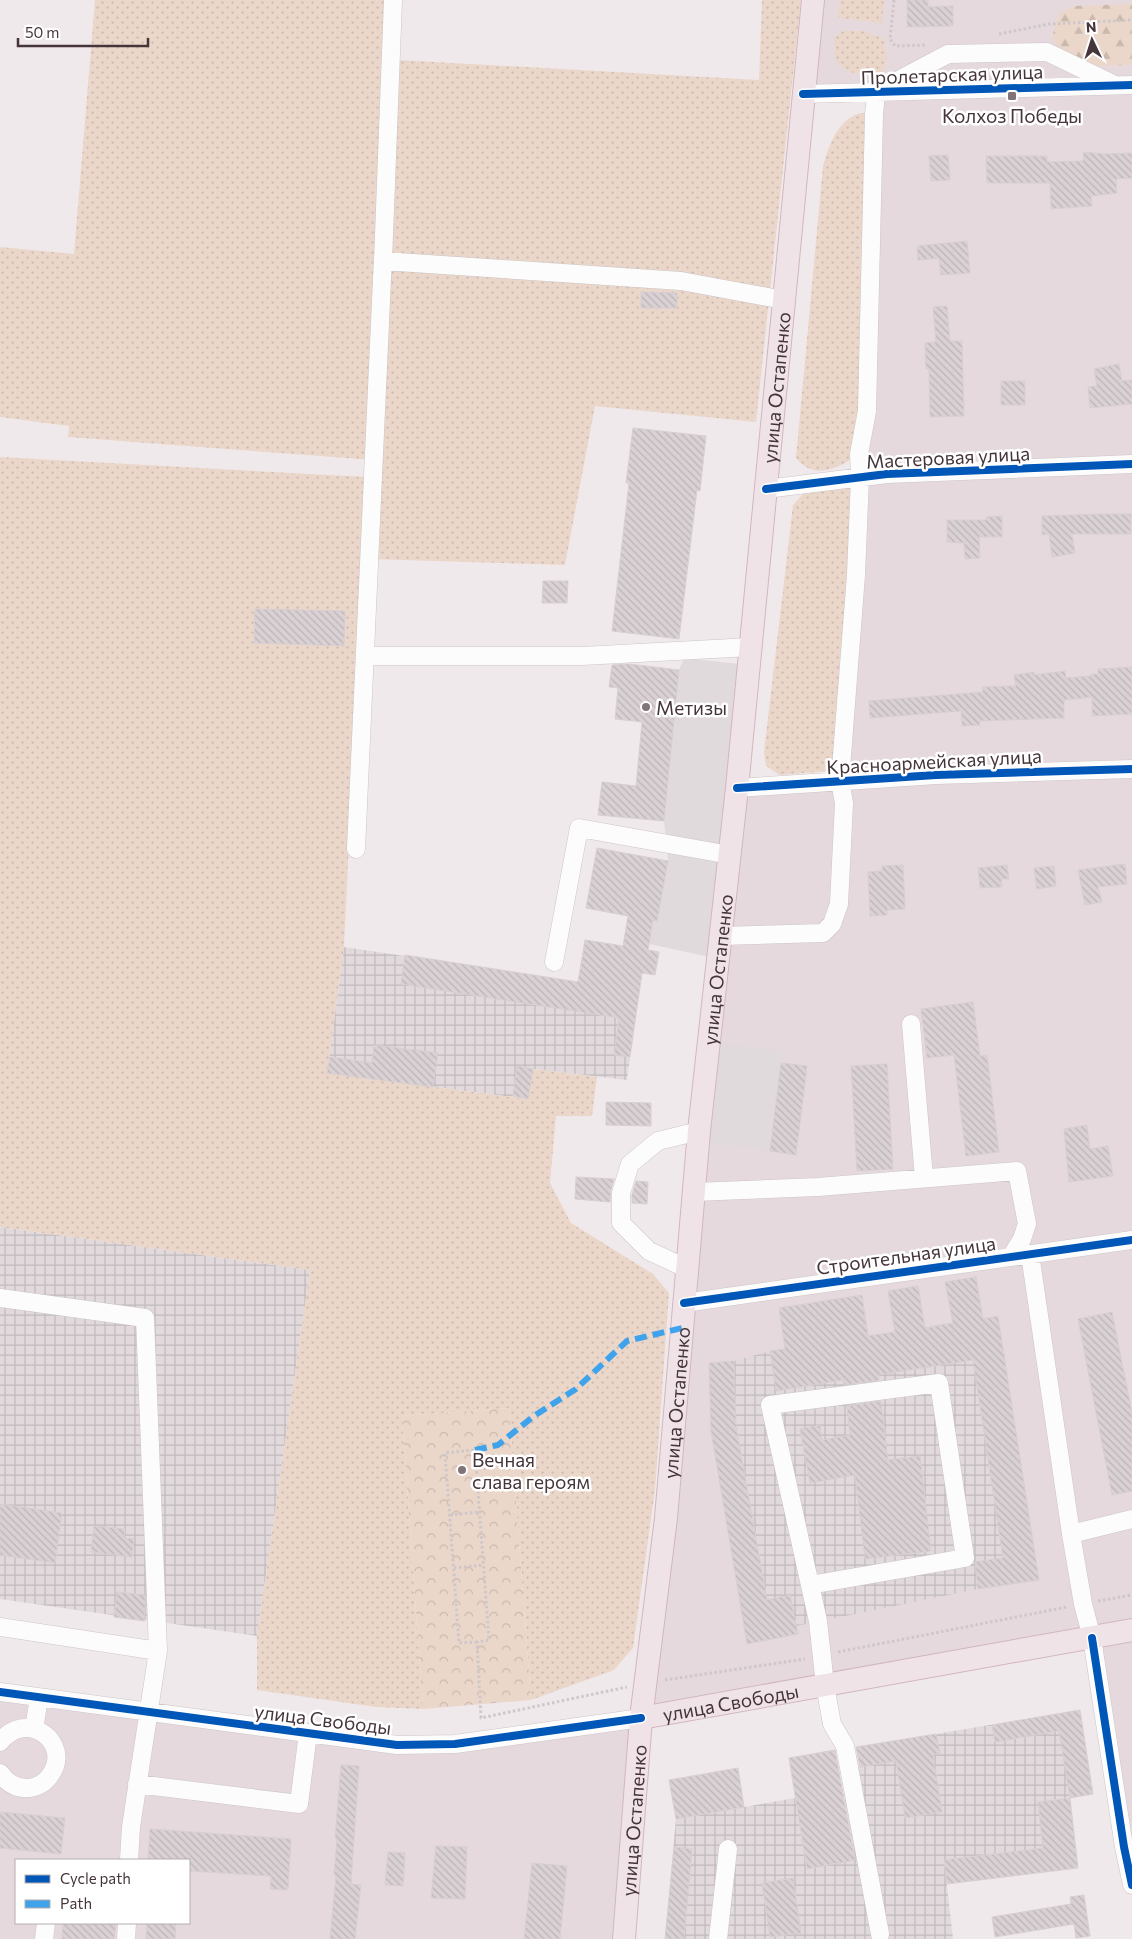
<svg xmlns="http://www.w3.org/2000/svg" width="1132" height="1939" viewBox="0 0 1132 1939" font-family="Commissioner,sans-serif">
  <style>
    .residential { fill: #e6d9dd; fill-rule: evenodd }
    .industrial { fill: url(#industrial-grid) }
    .grass { fill: url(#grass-dots) }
    .forest { fill: url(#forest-firs) }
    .park { fill: url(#park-crowns) }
    .parking { fill: #e1dadc }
    .building { fill: url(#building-back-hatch); stroke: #d8cfd2 }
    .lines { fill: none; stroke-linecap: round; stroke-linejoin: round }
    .minor-casing { stroke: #ccc5c7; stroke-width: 19 }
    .major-casing { stroke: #d2b6bf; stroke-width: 24 }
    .path { stroke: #cec7ca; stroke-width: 3; stroke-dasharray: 2.5 2.5; stroke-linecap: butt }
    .minor { stroke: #fdfcfc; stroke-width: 18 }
    .major { stroke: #f0e3e7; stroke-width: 22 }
    .quiet { stroke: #3fa3ec; stroke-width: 6; stroke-dasharray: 12 6; stroke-linecap: butt }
    .cycleway-casing { stroke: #fff; stroke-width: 11 }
    .cycleway { stroke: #0057b8; stroke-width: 8 }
    .poi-dot { fill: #817479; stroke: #fff; stroke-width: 2 }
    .labels { text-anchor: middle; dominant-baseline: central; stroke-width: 5; stroke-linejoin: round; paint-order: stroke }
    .street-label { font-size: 19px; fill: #45353b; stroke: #fff }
    .poi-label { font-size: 19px; fill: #45353b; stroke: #fff; text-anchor: start }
  </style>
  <defs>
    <pattern id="industrial-grid" width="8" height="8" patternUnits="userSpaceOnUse" patternTransform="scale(1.25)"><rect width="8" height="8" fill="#e1d9dc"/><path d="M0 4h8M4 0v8" fill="none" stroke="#c2bbbe"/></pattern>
    <pattern id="grass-dots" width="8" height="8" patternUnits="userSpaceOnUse" patternTransform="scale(1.25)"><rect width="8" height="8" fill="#ebd7ca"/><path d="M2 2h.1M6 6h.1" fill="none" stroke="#cbb9ae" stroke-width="1.8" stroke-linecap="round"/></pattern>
    <pattern id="forest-firs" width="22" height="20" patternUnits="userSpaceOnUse" patternTransform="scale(1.25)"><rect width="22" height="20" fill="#ebd7ca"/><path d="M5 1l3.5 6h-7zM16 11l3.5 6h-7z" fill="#cbb9ae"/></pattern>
    <pattern id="park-crowns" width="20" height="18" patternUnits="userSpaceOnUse" patternTransform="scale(1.25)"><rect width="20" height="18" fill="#ebd7ca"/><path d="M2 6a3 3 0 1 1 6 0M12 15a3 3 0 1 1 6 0" fill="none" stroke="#cbb9ae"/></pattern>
    <pattern id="building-back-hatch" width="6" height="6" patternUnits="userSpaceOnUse" patternTransform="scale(1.25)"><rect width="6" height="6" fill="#d9d1d4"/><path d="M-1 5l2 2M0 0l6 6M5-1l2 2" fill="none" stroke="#bcb4b7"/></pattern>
  </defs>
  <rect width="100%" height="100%" fill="#f0e9eb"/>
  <path class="residential" d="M813 0H1132V769L840 781 876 93 803 94Z
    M1132 774V1885L1092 1638 641 1718 624 1939H0V1689L397 1745 641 1718 737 788ZM16 1860H189V1923H16Z"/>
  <path class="industrial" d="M344 947 639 991 627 1080 533 1069 528 1099 327 1073Z
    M0 1227 310 1270 257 1636 0 1599Z
    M998 1316 1039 1580 978 1589 796 1626 767 1600 736 1426 734 1361 770 1351Z
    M1080 1710 1093 1794 1038 1802 1043 1848 944 1860 953 1939H665L676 1819 795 1798 807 1869 855 1860 837 1750 853 1748 857 1767 896 1761 905 1818 942 1812 933 1755 940 1753 936 1734Z"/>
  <path class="grass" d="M95 0H393L398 60 759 80 762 0H801L756 422 595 406 565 565 369 559 373 460 68 437 69 426 0 417V247L74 254Z
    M840 0H884L882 23 838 18Z
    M843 31H863L884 39 887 60 884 71C855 78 829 73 835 37Z
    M863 113 874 115 859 454C840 468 814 481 796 458L823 166C829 145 839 116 863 113Z
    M0 457 366 477 344 947 327 1073 528 1099 533 1069 597 1077 592 1116H556L550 1183 571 1223 653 1274 669 1293 655 1490 633 1648 614 1670 531 1700 509 1408 402 1416 423 1709 376 1707 257 1690V1636L310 1270 0 1227Z
    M860 478 841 770 780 775 766 766 764 752 793 505 803 494Z"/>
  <path class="forest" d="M1132 4V65L1092 66 1059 49 1052 38 1059 13 1075 6Z"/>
  <path class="park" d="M509 1408 531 1700 423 1709 402 1416Z"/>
  <path class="parking" d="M684 658 749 665 719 959 649 944 653 920H657L668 861 664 821 679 670Z
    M710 1040 783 1052 770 1151 699 1142Z"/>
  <path class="building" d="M907 0H928V7L953 6V26L907 27Z
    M1084 152 1105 154 1132 153V178L1116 179 1117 193 1091 196 1092 206 1051 209 1050 183H987L986 156H1047V162L1083 161Z
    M948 155 950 180 931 181 929 156Z
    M967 241 970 273 941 275 939 258 918 260 917 246Z
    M641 292 677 293V308H641Z
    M947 306 950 341H962L964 416 930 417 929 369H926L925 343 936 342 933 307Z
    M1119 364 1122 381 1132 380V404L1090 408 1088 387 1097 386 1094 369Z
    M1001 381H1025V405H1001Z
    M633 428 706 436 700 491 697 490 679 639 612 631 629 483H626Z
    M1103 514H1131V534H1072L1075 553 1052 557 1049 534 1042 535V516Z
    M1002 516V537H979L980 558 965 559 964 543 947 542V520H986V517Z
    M543 581H568L567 603H542Z
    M255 609 345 611 344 646 254 643Z
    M629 664 679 670 664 821 598 815 602 782 636 786 642 722 615 719 618 688 609 687 612 665Z
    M1132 667V714L1092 716V697L1064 700V718L979 721 980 725 962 726 961 711 870 718 869 701 983 692 982 687 1016 686 1014 675 1034 672V675L1065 671 1066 678 1091 676V674H1098V669Z
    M597 848 668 861 657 921 653 920 648 950 659 952 655 975 642 973 630 1057 614 1055 619 1018 401 984 405 955 578 982 585 940 623 946 628 916 586 908Z
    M1125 864 1127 884 1098 887 1102 902 1085 905 1078 870Z
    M903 865 905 909 887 910V915L870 916 868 872 882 871V866Z
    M1007 865 1009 879H1001L1002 887 980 888 978 868Z
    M1054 866 1056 886 1037 889 1034 868Z
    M973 1002 980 1056 987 1055 999 1152 966 1156 954 1055 927 1058 921 1009Z
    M374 1045 438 1053 433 1087 327 1073 330 1057 372 1063Z
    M781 1063 807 1066 796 1155 770 1151Z
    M887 1064 893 1169 857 1171 851 1066Z
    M517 1066 533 1069 528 1099 513 1096Z
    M606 1102 651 1103V1126L606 1125Z
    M1087 1125 1090 1149 1108 1146 1113 1176 1069 1182 1064 1129Z
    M576 1177 614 1179 611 1190 610 1202 575 1199Z
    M636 1181 648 1182 647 1204 632 1203V1195Z
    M976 1277 983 1319 998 1316 1039 1580 978 1589 975 1562 1003 1558 973 1360 878 1375 879 1380 844 1385 843 1380 776 1391 770 1351 785 1349 779 1308 862 1295 868 1336 895 1332 888 1291 918 1286 925 1328 953 1323 945 1282Z
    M1112 1312 1132 1413V1491L1112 1495 1078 1319Z
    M734 1361 736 1426 767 1600 790 1595 798 1634 747 1644 711 1431 709 1363Z
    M881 1401 888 1460 920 1456 931 1551 865 1559 855 1475 810 1483 800 1429 820 1425 822 1440 850 1435 847 1406Z
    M0 1504 62 1513 55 1563 0 1555Z
    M94 1526 125 1529 124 1538 134 1539 132 1557 91 1552Z
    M117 1592 145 1595V1621L114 1617Z
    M1080 1710 1093 1794 1070 1798 1059 1731 995 1742 992 1725Z
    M936 1734 940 1753 933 1755 942 1812 905 1818 896 1761 860 1767 856 1747Z
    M835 1750 855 1860 807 1869 789 1758Z
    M341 1765 359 1766 351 1884 361 1885 355 1939H330L336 1875H334L337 1838H335Z
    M738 1768 744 1807 676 1819 669 1780Z
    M1070 1798 1078 1868 947 1884 944 1860 1043 1848 1038 1802Z
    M0 1812 65 1818 61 1854 0 1848Z
    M150 1829 291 1839 288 1890 270 1889 271 1876 189 1871V1860H148Z
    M436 1846 467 1847 465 1899 431 1898Z
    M674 1847 692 1849 684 1939H665Z
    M388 1852 405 1853 403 1886 385 1885Z
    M532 1863 567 1866 560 1939H524Z
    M793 1878 801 1933 770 1937 762 1883Z
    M1084 1895 1090 1936 1076 1938 1074 1924 995 1937 992 1917 1071 1904 1070 1897Z
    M63 1923H116L114 1939H62Z
    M147 1923H176L175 1939H146Z"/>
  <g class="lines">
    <g class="minor-casing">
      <path id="minor" d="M393 0 383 261 681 281 784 300
        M880 90 948 54 1047 52 1113 84
        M803 94 1132 85
        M766 489 887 474 1132 464
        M365 656H582L751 647
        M737 788 936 775 1132 769
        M356 849 383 257
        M722 936 823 933 832 924 839 904 844 803 840 781 856 575 860 478 859 454 867 411 874 115 876 92
        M554 962 579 828 730 855
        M911 1024 924 1178
        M694 1192 818 1187 1017 1171 1027 1224 1022 1239 1011 1257
        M1030 1254 1071 1534 1132 1519
        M688 1269 649 1251 621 1223V1193L630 1164 658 1141 699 1131
        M0 1298 145 1318 158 1651
        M684 1303 1132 1240
        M1071 1534 1083 1604 1092 1638 1124 1847 1132 1885
        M810 1585 965 1558 939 1383 770 1405 818 1621 825 1685 832 1724 845 1746 880 1934
        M0 1627 158 1651 131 1827 129 1860
        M0 1692 397 1745 455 1744 641 1718
        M34 1729 39 1698
        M0 1742C27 1708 72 1743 51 1774 46 1782 38 1787 29 1788 17 1789 7 1783 0 1773
        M137 1784 299 1804 308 1733
        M44 1939 46 1923
        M126 1939 127 1923
        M718 1939 728 1849"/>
    </g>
    <g class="major-casing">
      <g id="major">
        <path id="s1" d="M641 1718 1132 1630"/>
        <path id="s2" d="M624 1939 641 1718 666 1518 699 1131 737 788 813 0"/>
      </g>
    </g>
    <path class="path" d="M894 0 890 39 895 46 926 45
      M999 34 1049 24 1132 20
      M450 1515 479 1512
      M454 1568 483 1565
      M1098 1601 1132 1595
      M477 1642 459 1643 445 1453 475 1450 489 1640 477 1642 481 1718 627 1687
      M838 1652 1067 1607
      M665 1680 805 1659"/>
    <use href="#minor" class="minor"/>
    <use href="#major" class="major"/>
    <path class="quiet" d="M475 1450 498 1445 534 1416 576 1389 627 1341 682 1328"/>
    <g class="cycleway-casing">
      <path id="cycleway" d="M803 94 1132 85
        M766 489 887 474 1132 464
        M737 788 936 775 1132 769
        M684 1303 1132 1240
        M1092 1638 1124 1847 1132 1885
        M0 1692 397 1745 455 1744 641 1718"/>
    </g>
    <use href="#cycleway" class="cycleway"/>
  </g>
  <g class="poi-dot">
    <rect x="1007" y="91" width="10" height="10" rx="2.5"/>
    <circle cx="646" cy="707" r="5"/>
    <circle cx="462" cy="1470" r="5"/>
  </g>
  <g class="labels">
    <g class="street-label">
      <text transform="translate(952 74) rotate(-2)">Пролетарская улица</text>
      <text stroke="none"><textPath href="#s2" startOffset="1559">улица Остапенко</textPath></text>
      <text transform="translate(948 457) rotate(-3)">Мастеровая улица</text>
      <text transform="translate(934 761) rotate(-3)">Красноармейская улица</text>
      <text stroke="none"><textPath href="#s2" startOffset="974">улица Остапенко</textPath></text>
      <text transform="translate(906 1255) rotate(-8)">Строительная улица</text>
      <text stroke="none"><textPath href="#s2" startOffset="539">улица Остапенко</textPath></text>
      <text stroke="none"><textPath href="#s1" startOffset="91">улица Свободы</textPath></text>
      <text transform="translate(323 1719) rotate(7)">улица Свободы</text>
      <text stroke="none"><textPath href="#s2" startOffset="119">улица Остапенко</textPath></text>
    </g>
    <g class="poi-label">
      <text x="1012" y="115" text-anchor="middle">Колхоз Победы</text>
      <text x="656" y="707">Метизы</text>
      <text x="472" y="1459">Вечная<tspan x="472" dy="22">слава героям</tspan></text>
    </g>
  </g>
  <rect x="15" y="1859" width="175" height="65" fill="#ffffff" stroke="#b5aeb1"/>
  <rect x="25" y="1875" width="25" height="8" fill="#0057b8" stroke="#b5aeb1"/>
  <text x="60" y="1884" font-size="15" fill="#45353b">Cycle path</text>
  <rect x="25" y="1900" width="25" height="8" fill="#3fa3ec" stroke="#b5aeb1"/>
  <text x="60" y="1909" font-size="15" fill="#45353b">Path</text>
  <g transform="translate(1092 40) rotate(356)" stroke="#ffffff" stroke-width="4" paint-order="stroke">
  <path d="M0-4L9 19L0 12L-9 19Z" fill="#45353b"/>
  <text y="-8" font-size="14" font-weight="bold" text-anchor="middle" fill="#45353b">N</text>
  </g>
  <path d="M18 38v8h130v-8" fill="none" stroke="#45353b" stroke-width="2.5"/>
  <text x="25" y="38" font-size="15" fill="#45353b" stroke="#ffffff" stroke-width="4" paint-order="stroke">50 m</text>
</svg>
